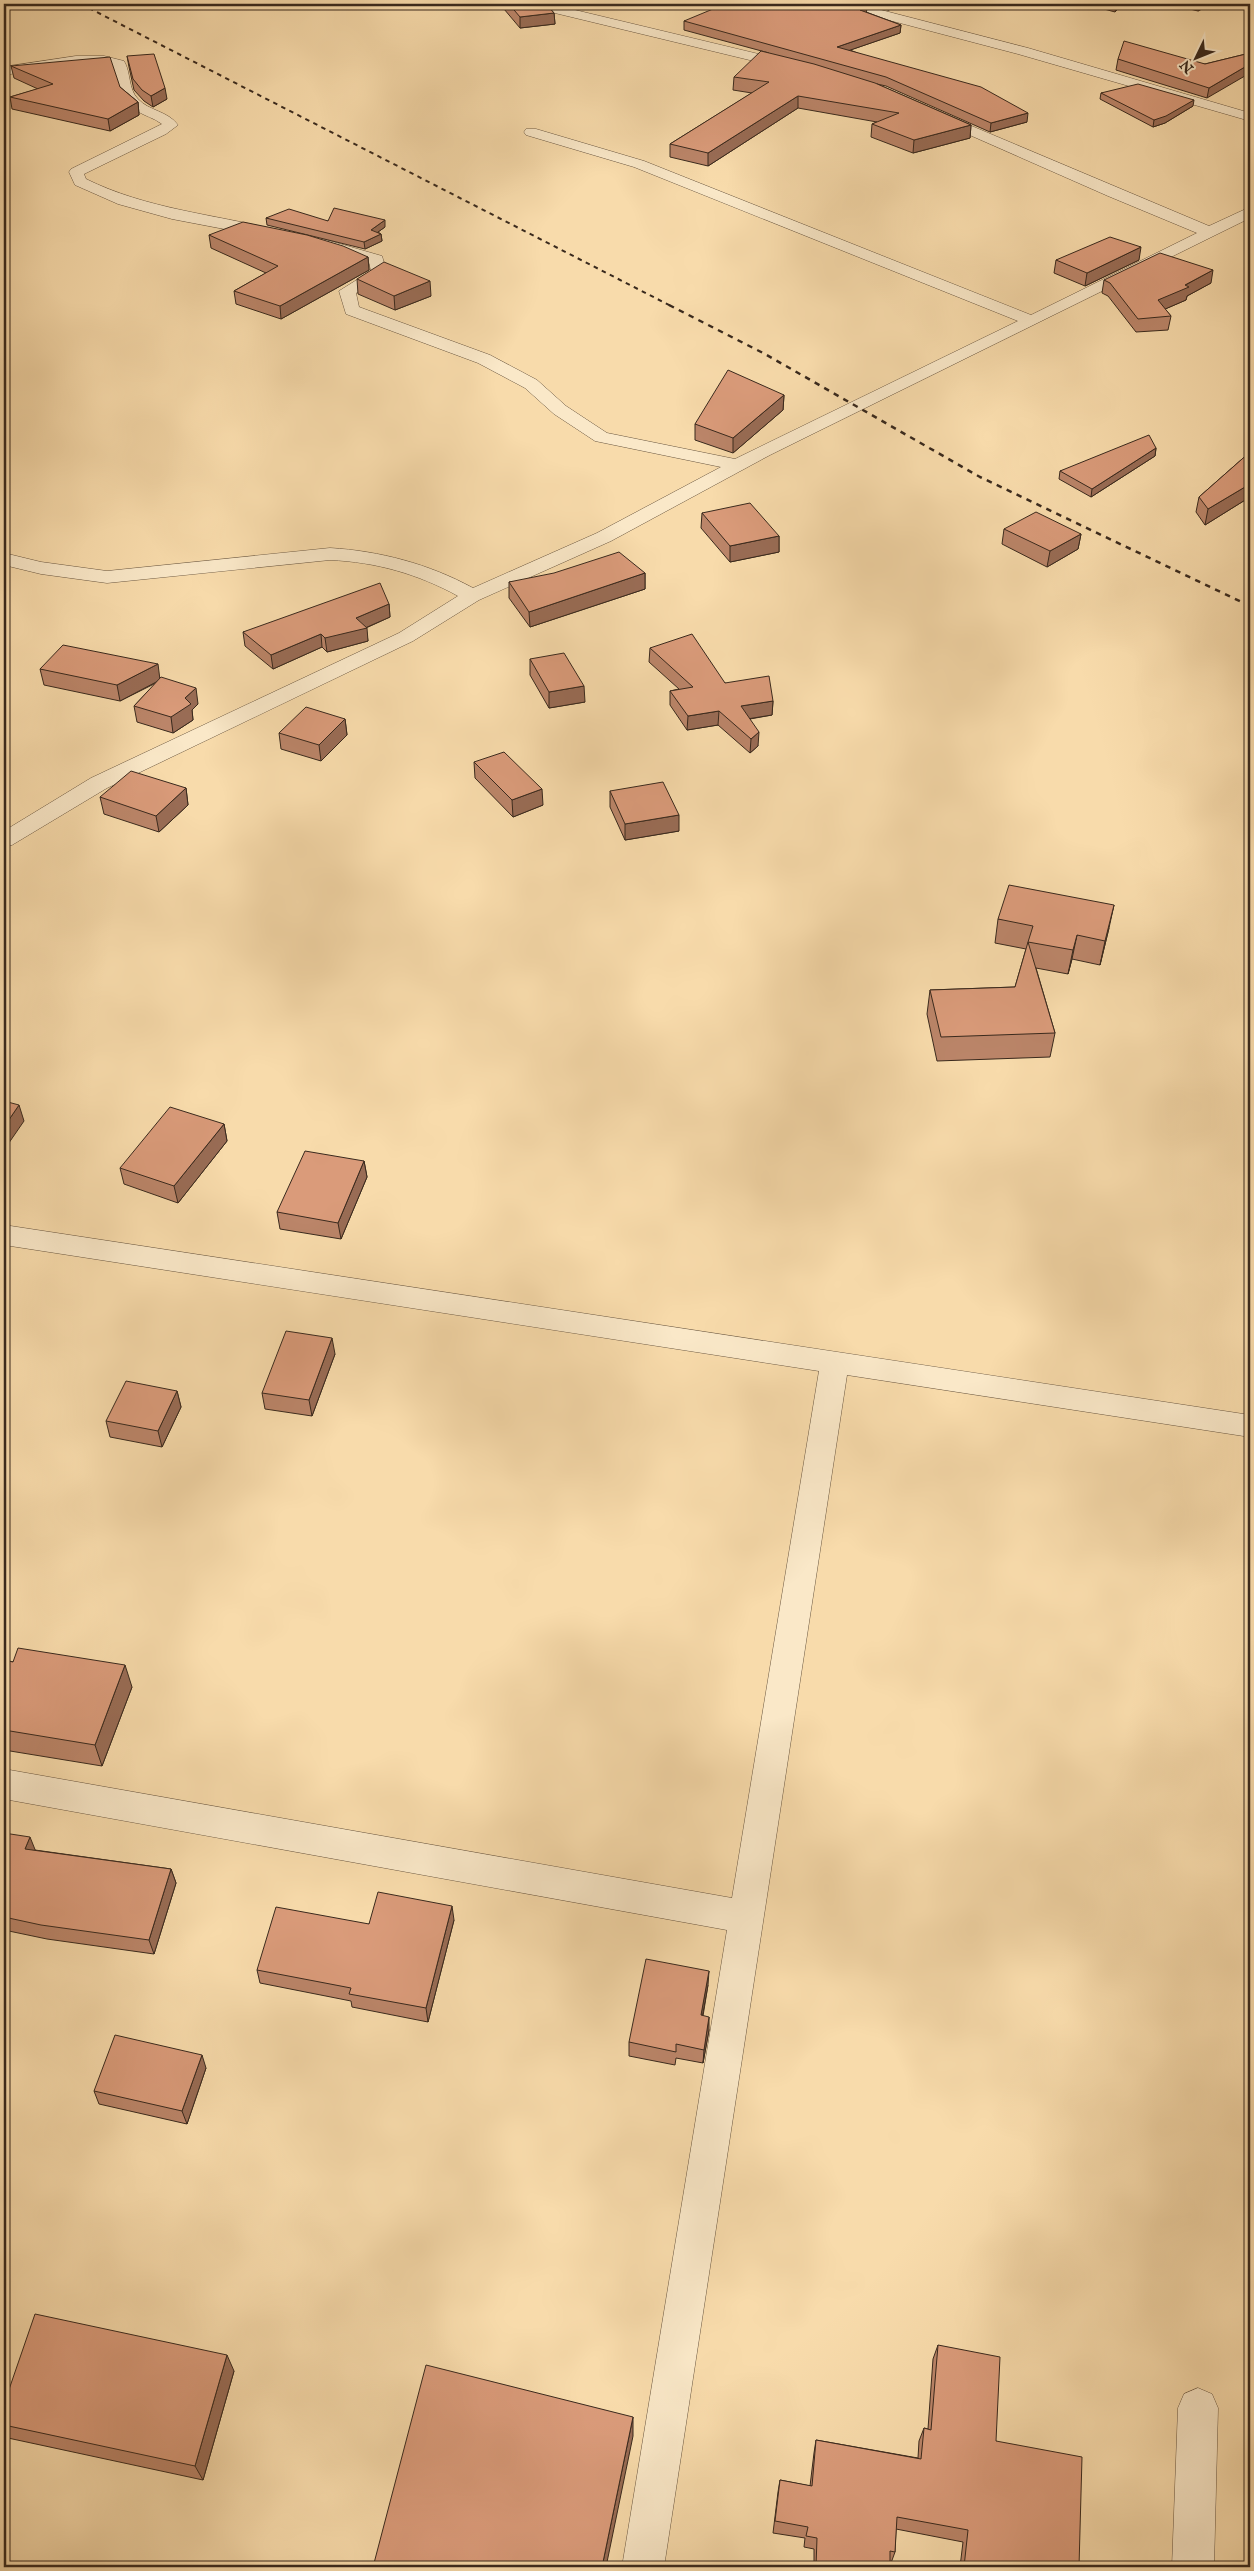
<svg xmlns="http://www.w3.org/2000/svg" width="1254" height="2571" viewBox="0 0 1254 2571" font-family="'IM FELL English',serif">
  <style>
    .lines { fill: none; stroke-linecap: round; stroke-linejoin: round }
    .minor-casing { stroke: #695640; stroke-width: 1 }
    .minor { fill: #fae8c8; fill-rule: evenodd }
    .rail-far1 { stroke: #39291d; stroke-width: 2; stroke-dasharray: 4.5 4.5; stroke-linecap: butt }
    .rail { stroke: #39291d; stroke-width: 2.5; stroke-dasharray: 5.5 5.5; stroke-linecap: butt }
    .wall { fill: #bb8569; stroke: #39291d }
    .shaded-wall { fill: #996c55; stroke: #39291d }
    .building { fill: #da9b7a; stroke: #39291d }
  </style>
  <rect width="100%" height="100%" fill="#f8dbab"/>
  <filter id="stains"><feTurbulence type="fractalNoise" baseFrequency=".004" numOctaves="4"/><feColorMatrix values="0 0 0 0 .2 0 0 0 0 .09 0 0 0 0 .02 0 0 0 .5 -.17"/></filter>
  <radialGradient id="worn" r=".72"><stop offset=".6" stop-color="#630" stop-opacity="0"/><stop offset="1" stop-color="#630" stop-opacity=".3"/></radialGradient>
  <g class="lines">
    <g class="minor-casing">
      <path id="minor" d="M528 4H550L796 63 798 66 791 70 530 7Z
        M837 4H858L1028 48 1250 113V121L1018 54 839 7Z
        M76 56H104L124 61C131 72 128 89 138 99 149 111 168 111 178 125L166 134 84 174 86 179C147 209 212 214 277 230L279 233 277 236 271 238 172 219 118 204 75 185 69 172 71 169 162 124C154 118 145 116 137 111 120 102 117 84 113 67L76 64 4 75V67Z
        M936 111 1209 226 1250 207V218L770 455 611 541 479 600 413 641 107 788 12 845 4 847V831L91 778 399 633 458 596C418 574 376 562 330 560L107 583 41 574 4 565V553L41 562 107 571 330 548C380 551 429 564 473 588L597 533 721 467 595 441 554 414 525 388 478 363 346 314 339 291 371 271 369 262 317 247 315 244 317 241 323 239 382 256 387 273 385 276 356 293 359 307 490 355 537 380 566 406 607 433 735 459 1018 321 634 167 526 135 524 132 526 129H536L644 161 1031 315 1197 233 1108 196 931 118 929 115 931 112Z
        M4 1225 1250 1415V1437L847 1375 664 2567H622L727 1930 4 1799V1769L732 1898 819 1371 4 1245Z
        M1198 2388 1212 2394 1218 2408 1214 2567H1172L1178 2408 1184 2394Z"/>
    </g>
    <use href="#minor" class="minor"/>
    <path class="rail-far1" d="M81 4 671 306"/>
    <path class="rail" d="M669 305 765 354 980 477 1250 606"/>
  </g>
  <path class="wall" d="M504 4H546L554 13 555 24 520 28 504 9Z
    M865 4H910L888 10Z
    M1086 4H1123L1115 12Z
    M1170 4H1211L1198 11Z
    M866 12 901 25 900 33 850 50 1027 122 990 132 886 86 877 84 971 125 970 138 913 153 871 137 872 124 877 122 798 108 708 166 670 157V144L752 93 733 90 734 77 769 53 684 30V21Z
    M1250 53 1207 98 1116 70 1118 59 1205 64Z
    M127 56 167 99 153 107 144 101 134 90 129 67Z
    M11 66 120 87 138 102 139 115 110 131 12 109 10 97 38 89 14 78Z
    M1101 93 1193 106 1165 123 1153 127 1100 99Z
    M266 218 328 221 385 227 378 232 381 234 382 241 365 249 267 225Z
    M209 235 368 257 369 270 281 319 236 304 234 291 266 273 211 248Z
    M1056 260H1139L1085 286 1054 273Z
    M357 279 431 296 395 310 358 294Z
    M1104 280 1211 283 1187 296 1186 300 1165 309 1171 316 1168 330 1136 332 1108 296 1102 293Z
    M784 395 783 410 733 453 695 440V424Z
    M1156 448 1155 456 1091 497 1059 479 1060 471Z
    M1250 452V497L1205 525 1196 512 1199 497Z
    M702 513 779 536V552L730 562 701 528Z
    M1004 529 1081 534 1078 549 1047 567 1002 544Z
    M645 573V589L530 627 509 598V582Z
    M389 604 390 617 366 628 368 641 327 652 322 647 273 669 245 646 243 632Z
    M650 648 725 683 773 701 772 715 750 719 758 746 750 753 718 725 687 730 670 705V691L679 689 649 662Z
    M530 659 585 702 549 708 530 675Z
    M40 669 160 678 198 704 192 710 193 720 173 733 137 722 134 706 156 683 120 701 44 685Z
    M345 719 347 735 321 761 281 749 279 733Z
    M474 762 543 805 513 817 475 778Z
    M186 788 188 805 159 832 104 814 100 797Z
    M610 791 679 831 625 840 610 807Z
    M998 919 1109 928 1100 965 1072 959 1068 974 1036 968 1055 1033 1050 1057 937 1061 927 1014 930 990 1015 987 1026 949 995 943Z
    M224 1124 227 1141 178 1203 124 1184 120 1168Z
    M364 1161 367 1177 341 1239 280 1229 277 1212Z
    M335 1354 312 1416 265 1409 262 1393Z
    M177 1391 181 1407 162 1447 110 1437 106 1421Z
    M4 1660 132 1687 102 1766 4 1750Z
    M4 1833 35 1850 171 1869 176 1883 154 1954 47 1939 4 1930Z
    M454 1920 428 2022 352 2007 351 2001 260 1983 257 1970 369 1924Z
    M708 1985 703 2016 709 2030 703 2063 676 2058 675 2065 629 2056V2042Z
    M206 2068 187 2124 99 2104 94 2091Z
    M938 2345 996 2441 1079 2567H960L963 2542 896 2529 895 2552 891 2563H890V2567H814V2549L804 2547 805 2538 773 2533 778 2492 780 2480 810 2486 814 2453 816 2440 918 2458 919 2441 924 2428 928 2429 933 2359Z
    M234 2371 203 2480 8 2438 4 2433V2404Z"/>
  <path class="shaded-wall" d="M889 4H910L888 10Z
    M1117 4H1123L1115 12 1116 6Z
    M1199 4H1211L1198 11Z
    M867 8 866 16 860 10Z
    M554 13 555 24 520 28V17Z
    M901 25 900 33 836 55 837 47Z
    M1250 64V73L1207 98 1209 88Z
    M165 88 167 99 153 107 151 96Z
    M798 96V108L708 166V153Z
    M1194 100 1193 106 1165 123 1153 127 1154 120Z
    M138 102 139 115 110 131 108 119Z
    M1028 113 1027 122 990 132 991 123Z
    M971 125 970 138 913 153 914 140Z
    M385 220V227L371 237V230Z
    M381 234 382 241 365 249 364 242Z
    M1141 247 1139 260 1085 286 1087 273Z
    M368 257 369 270 281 319 280 306Z
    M1213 270 1211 283 1187 296 1186 300 1156 313 1158 300Z
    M430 281 431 296 395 310 394 296Z
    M784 395 783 410 733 453V438Z
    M1156 448 1155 456 1091 497 1092 489Z
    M1250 484V497L1205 525 1208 509Z
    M1081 534 1078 549 1047 567 1050 551Z
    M779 536V552L730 562V546Z
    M645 573V589L530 627 529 612Z
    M389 604 390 617 365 628H367L368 641 327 652 325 638 356 618Z
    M321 634 322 647 273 669 271 655Z
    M158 664 160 680 120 701 117 685Z
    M584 686 585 702 549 708V692Z
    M196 688 198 704 192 710 193 720 173 733 171 717 185 698Z
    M773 701 772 715 741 720V706Z
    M719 711 718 725 687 730 688 716Z
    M345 719 347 735 321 761 319 745Z
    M759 732 758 746 750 753 751 739Z
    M186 788 188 805 159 832 156 816Z
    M542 789 543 805 513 817 512 800Z
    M679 815V831L625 840V824Z
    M1114 905 1109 928 1100 965 1105 941Z
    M1077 935 1072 959 1068 974 1073 950Z
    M19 1105 24 1121 4 1150V1127Z
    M224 1124 227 1141 178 1203 174 1186Z
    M364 1161 367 1177 341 1239 338 1223Z
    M332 1338 335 1354 312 1416 309 1400Z
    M177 1391 181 1407 162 1447 158 1431Z
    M125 1665 132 1687 102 1766 95 1745Z
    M30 1837 36 1852 25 1849Z
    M171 1869 176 1883 154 1954 149 1940Z
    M452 1906 454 1920 428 2022 426 2008Z
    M709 1971 708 1985 700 2029 701 2015Z
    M709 2017V2030L703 2063 704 2050Z
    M202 2055 206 2068 187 2124 182 2111Z
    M227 2355 234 2371 203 2480 195 2466Z
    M633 2417V2436L606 2567H602Z"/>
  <path class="building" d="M509 4H546L554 13 520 17Z
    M725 4H852L867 8 860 10 901 25 837 47 981 87 1028 113 991 123 886 77 684 21Z
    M1124 41 1205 64 1250 53V64L1209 88 1118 59Z
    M761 51 814 64 875 83 971 125 914 140 872 124 899 113 798 96 708 153 670 144 769 82 734 77Z
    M154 54 165 88 151 96 142 90 133 79 127 56Z
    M110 57 120 87 138 102 108 119 10 97 53 84 11 66Z
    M1138 84 1194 100 1166 116 1154 120 1101 93Z
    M334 208 385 220 371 230 381 234 364 242 266 218 289 209 328 221Z
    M243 222 307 235 343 246 368 257 280 306 234 291 278 266 209 235Z
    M1110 237 1141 247 1087 273 1056 260Z
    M1160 253 1213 270 1185 285 1189 287 1158 300 1171 316 1138 319 1110 283 1104 280Z
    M384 262 430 281 394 296 357 279Z
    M728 370 784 395 733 438 695 424Z
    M1149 435 1156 448 1092 489 1060 471Z
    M1250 452V484L1208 509 1199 497Z
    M750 503 779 536 730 546 702 513Z
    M1036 512 1081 534 1050 551 1004 529Z
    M619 552 645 573 529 612 509 582 554 573Z
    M380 583 389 604 356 618 367 628 325 638 321 634 271 655 243 632Z
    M692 634 725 683 769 676 773 701 741 706 759 732 751 739 719 711 688 716 670 691 693 687 650 648Z
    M63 645 158 664 117 685 40 669Z
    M564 653 584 686 549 692 530 659Z
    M161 677 196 688 185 698 191 704 171 717 134 706Z
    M306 707 345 719 319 745 279 733Z
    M504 752 542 789 512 800 474 762Z
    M131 771 186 788 156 816 100 797Z
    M663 782 679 815 625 824 610 791Z
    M1009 885 1114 905 1105 941 1077 935 1073 950 1028 942 1033 926 998 919Z
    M1028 942 1055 1033 941 1037 930 990 1015 987Z
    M4 1101 19 1105 4 1127Z
    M170 1107 224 1124 174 1186 120 1168Z
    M305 1151 364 1161 338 1223 277 1212Z
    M286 1331 332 1338 309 1400 262 1393Z
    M126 1381 177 1391 158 1431 106 1421Z
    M18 1648 125 1665 95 1745 4 1730V1660L13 1662Z
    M4 1833 30 1837 25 1849 171 1869 149 1940 41 1925 4 1917Z
    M378 1892 452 1906 426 2008 349 1994 351 1988 257 1970 276 1907 369 1924Z
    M646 1959 709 1971 701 2015 709 2017 704 2050 676 2044V2052L629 2042Z
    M115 2035 202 2055 182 2111 94 2091Z
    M35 2314 227 2355 195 2466 4 2425V2404Z
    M938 2345 1000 2357 996 2441 1082 2457 1079 2567H964L968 2530 897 2517 895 2552 890 2551V2567H816L817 2538 806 2536 808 2527 775 2521 780 2480 812 2486 816 2440 921 2459 924 2428 931 2430Z
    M426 2365 633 2417 602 2567H373Z"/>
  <rect width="1254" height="2571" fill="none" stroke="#f8dbab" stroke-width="20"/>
  <rect x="5" y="5" width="1244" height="2561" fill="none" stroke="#39291d" stroke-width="2.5"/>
  <rect x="10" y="10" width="1234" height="2551" fill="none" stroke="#39291d"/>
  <g transform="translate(1196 58) rotate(227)" stroke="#fae8c8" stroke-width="4" paint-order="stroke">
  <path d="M0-4L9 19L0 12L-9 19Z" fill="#39291d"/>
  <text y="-8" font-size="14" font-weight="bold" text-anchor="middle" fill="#39291d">N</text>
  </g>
  <rect width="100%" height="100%" filter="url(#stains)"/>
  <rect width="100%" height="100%" fill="url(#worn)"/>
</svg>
